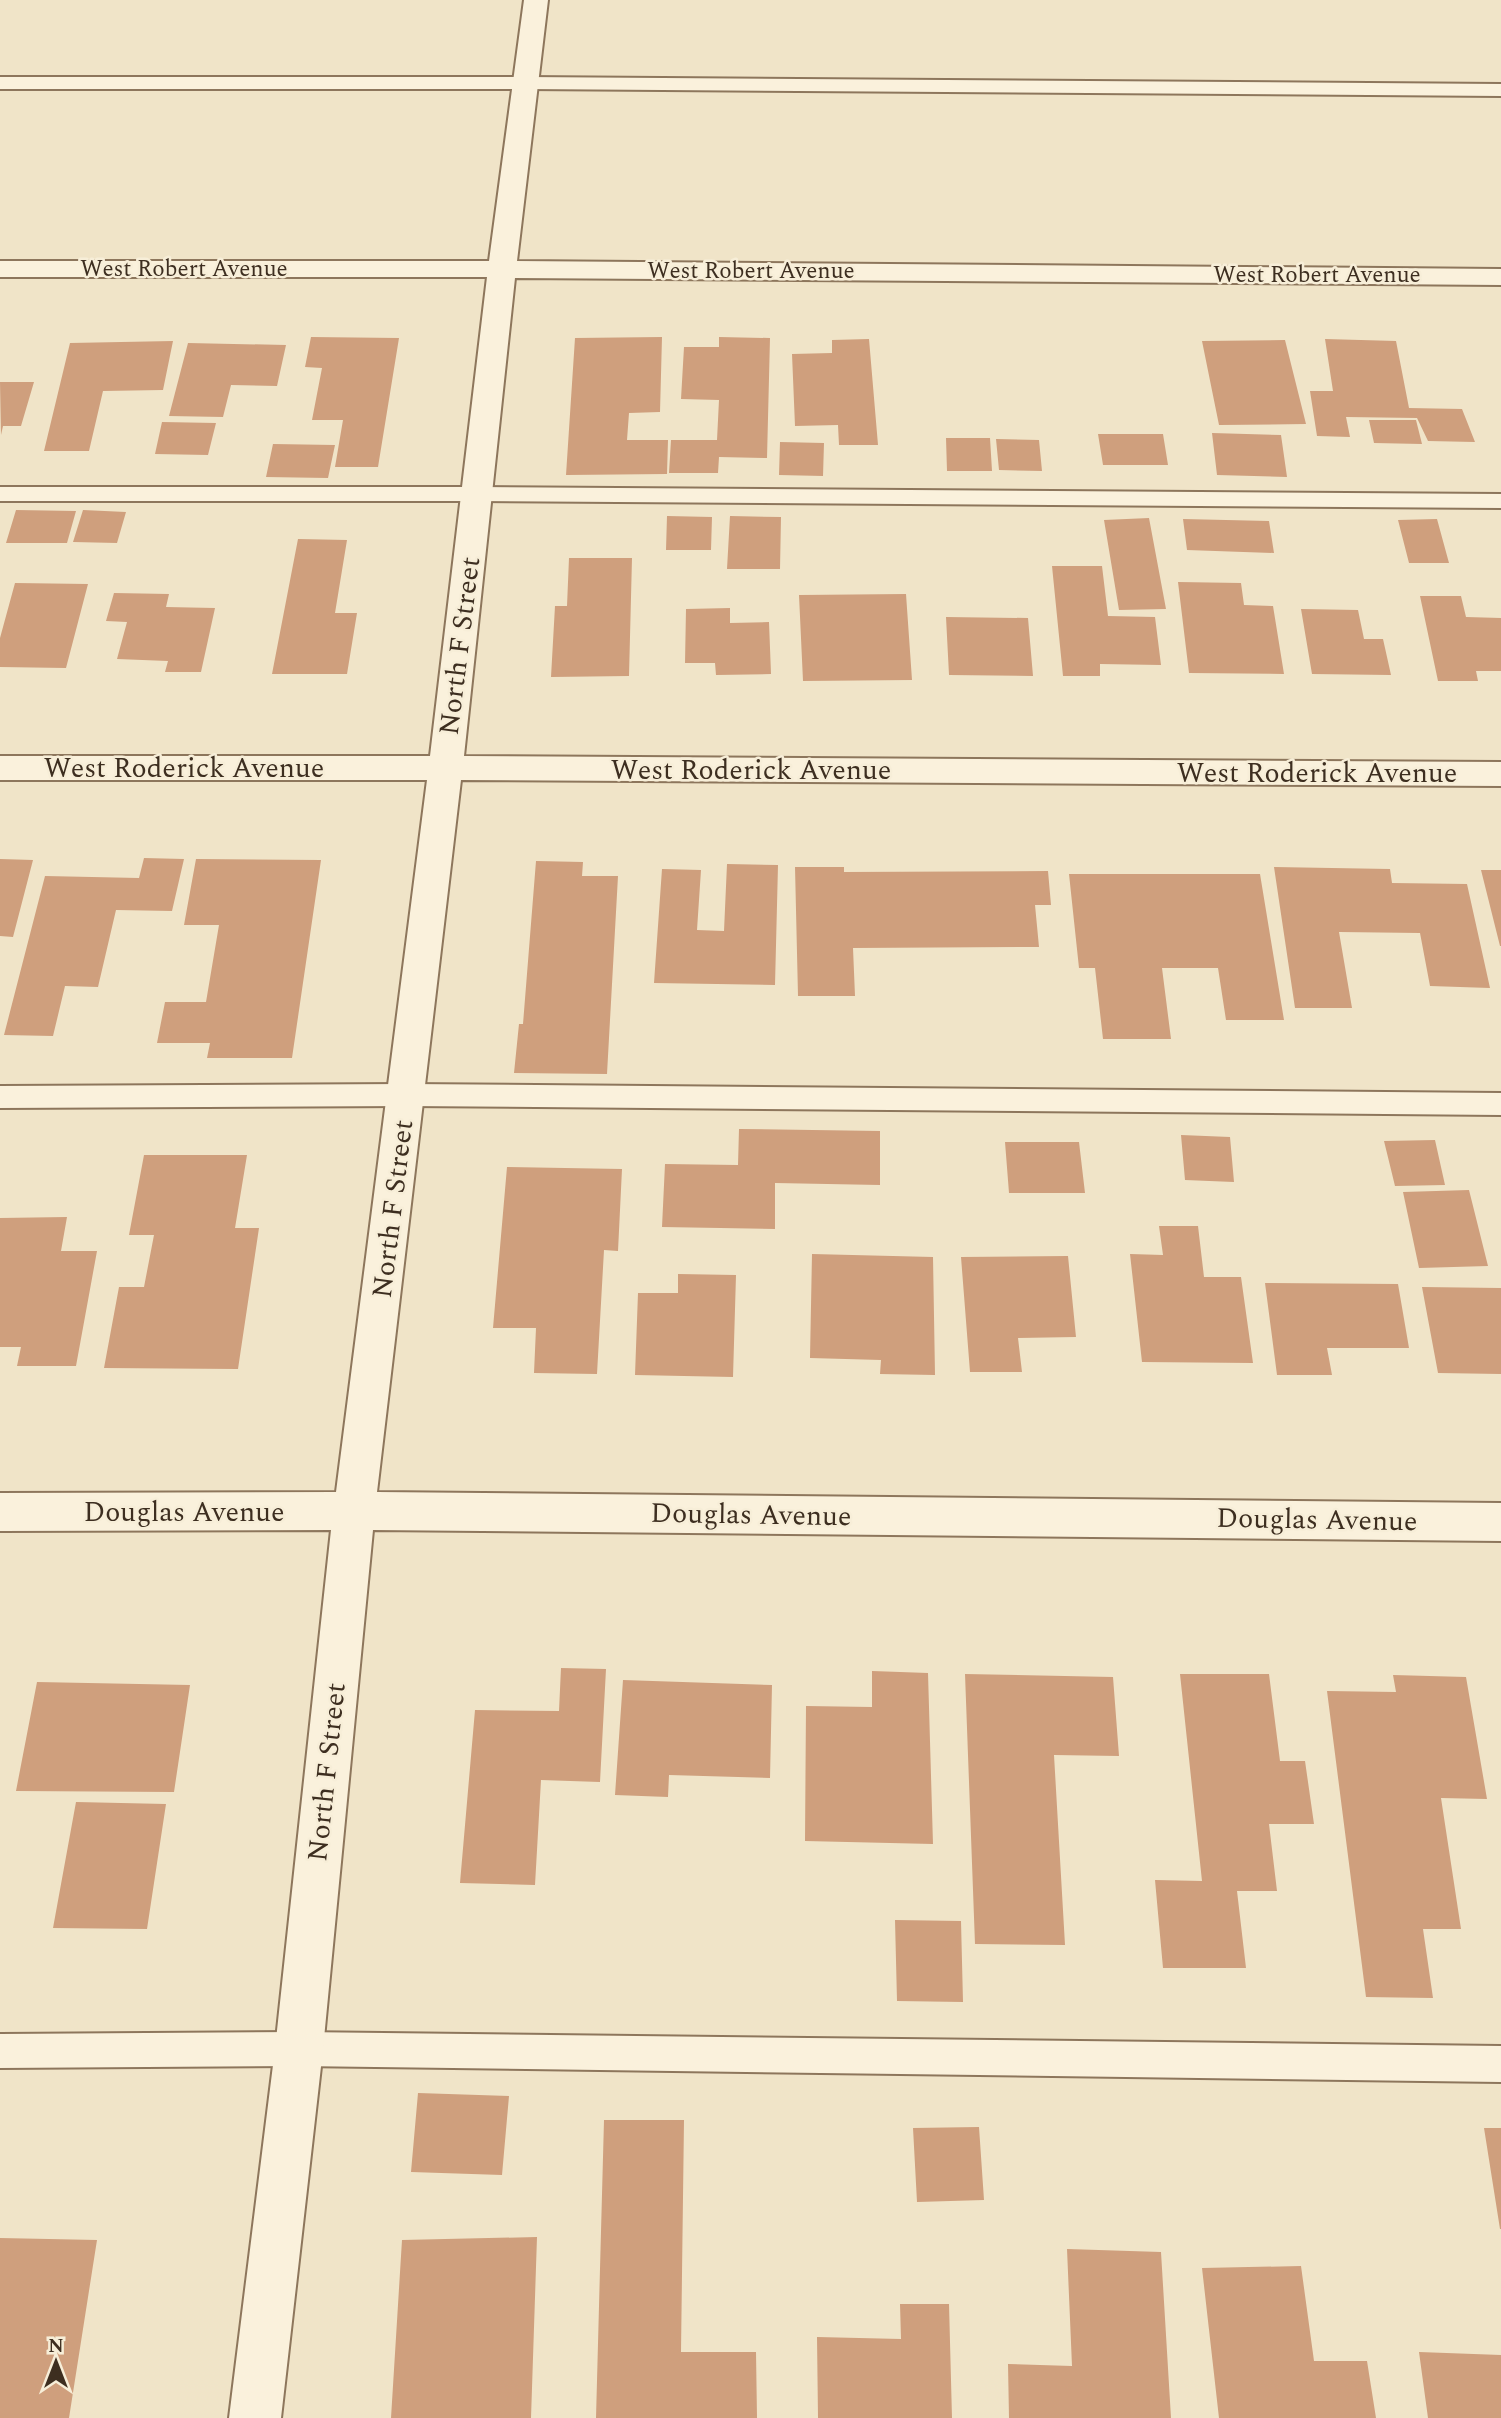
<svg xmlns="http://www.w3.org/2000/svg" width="1501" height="2418" viewBox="0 0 1501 2418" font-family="Spectral,serif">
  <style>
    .building { fill: #cf9f7d }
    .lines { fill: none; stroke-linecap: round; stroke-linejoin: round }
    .service-casing { stroke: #8d765c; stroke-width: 4 }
    .minor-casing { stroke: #8d765c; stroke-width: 4 }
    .service { fill: #faf1dc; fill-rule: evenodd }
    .minor { fill: #faf1dc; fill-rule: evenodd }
    .labels { text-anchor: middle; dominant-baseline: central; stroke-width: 5; stroke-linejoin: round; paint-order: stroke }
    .far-street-label { font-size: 23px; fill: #3d2e20; stroke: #f7eed8 }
    .street-label { font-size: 28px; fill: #3d2e20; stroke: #f7eed8 }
  </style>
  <rect width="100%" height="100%" fill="#f0e4c8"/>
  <path class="building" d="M311 337 399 338 378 467H335L343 420H312L322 368 305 367Z
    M662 337 660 412 629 413 627 440H668L667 474 566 475 575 338Z
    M719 337 770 338 767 458 719 457 718 473H669L671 440H717L719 400 681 399 684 347H719Z
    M869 339 878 445H839L838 425 795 426 792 354 832 353V340Z
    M1325 339 1396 341 1409 408 1462 409 1475 442 1428 441 1417 418 1346 417 1350 437 1317 436 1310 391H1333Z
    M1285 340 1306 424 1219 425 1202 341Z
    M173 341 163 390 103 391 89 451H44L70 343Z
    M188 343 286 345 277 386 231 385 223 417 169 416Z
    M0 382H34L21 426H3L1 435Z
    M1369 420H1416L1422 444 1374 443Z
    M162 422 216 423 208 455 155 454Z
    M1212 433 1281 435 1287 477 1217 475Z
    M1098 434H1163L1168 465H1103Z
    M946 438H990L992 471H947Z
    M996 439 1039 440 1042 471 999 470Z
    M780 442 824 443 823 476 779 475Z
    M273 444 335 445 328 478 266 477Z
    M16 510 76 511 67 543H6Z
    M83 510 126 512 117 543 73 542Z
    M667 516 712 517 711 550H666Z
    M730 516 781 517 780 569H727Z
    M1149 518 1166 609 1119 610 1104 520Z
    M1183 519 1269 521 1274 553 1187 550Z
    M1437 519 1449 563H1409L1398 520Z
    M298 539 347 540 335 613H357L347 674H272Z
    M569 558H632L629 676 551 677 555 606H567Z
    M1052 566H1102L1108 616 1155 617 1161 665 1100 664V676H1063Z
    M1178 582 1241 583 1244 605 1273 606 1284 674 1189 673Z
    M15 583 88 584 66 668 0 667V638Z
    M114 593 169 594 166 607 215 608 201 672H165L168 661 117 659 127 622 106 621Z
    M906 594 912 680 803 681 799 595Z
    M1420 596H1461L1466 617 1501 618V671H1476L1478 681H1438Z
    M730 608V623L769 622 771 674 716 675 715 663H685L686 609Z
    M1301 609 1358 610 1364 639H1383L1391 675 1312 674Z
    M946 617 1028 618 1033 676 949 675Z
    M144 858 184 859 172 911 116 910 98 987 65 986 53 1036 4 1035 45 876 139 878Z
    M0 859 33 860 13 937 0 936Z
    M196 859 321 860 292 1058H207L210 1043H157L165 1002H206L219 925H184Z
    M536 861 583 862 582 876H618L607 1074 514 1073 519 1024H523Z
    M727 864 778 865 775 985 654 983 662 869 701 870 697 930 724 931Z
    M795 867H844V872L1048 871 1051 905H1035L1039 947 853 948 855 996H798Z
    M1274 867 1390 869 1392 883 1467 884 1490 988 1430 986 1420 933 1339 932 1352 1008H1295Z
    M1481 870H1501V946H1500Z
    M1069 874H1260L1284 1020H1226L1218 968H1162L1171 1039H1103L1095 968H1079Z
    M739 1129 880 1131V1185L775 1183V1229L662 1227 665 1164 738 1165Z
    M1181 1135 1230 1137 1234 1182 1185 1180Z
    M1435 1140 1445 1185 1395 1186 1384 1141Z
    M1005 1142H1079L1085 1193H1009Z
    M144 1155H247L235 1228H259L238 1369 104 1368 119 1287H144L154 1235H129Z
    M507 1167 622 1169 618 1251 604 1250 597 1374 534 1373 536 1328H493Z
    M1469 1190 1488 1266 1419 1268 1403 1192Z
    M67 1217 61 1251H97L76 1366H17L21 1347H0V1218Z
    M1159 1226H1198L1204 1277H1241L1253 1363 1142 1362 1130 1254 1163 1255Z
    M812 1254 933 1257 935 1375 880 1374 881 1360 810 1358Z
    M1068 1256 1076 1337 1018 1338 1022 1372H970L961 1257Z
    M678 1274 736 1275 733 1377 635 1375 638 1293H678Z
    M1265 1283 1398 1284 1409 1348H1327L1332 1375H1277Z
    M1422 1287 1501 1288V1374L1438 1373Z
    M561 1668 606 1669 600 1782 541 1780 535 1885 460 1883 475 1710 559 1711Z
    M872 1671 928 1673 933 1844 805 1841 806 1706 872 1707Z
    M965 1674 1113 1677 1119 1756 1054 1755 1065 1945 975 1944Z
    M1180 1674H1269L1280 1761H1305L1314 1824H1269L1277 1891H1237L1246 1968H1163L1155 1880 1202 1881Z
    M1393 1675 1466 1677 1487 1799 1441 1798 1461 1929H1423L1433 1998 1366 1997 1327 1691 1396 1692Z
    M623 1680 772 1685 770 1778 669 1775 668 1797 615 1795Z
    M37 1682 190 1685 174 1792 16 1791Z
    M76 1802 166 1804 147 1929 53 1928Z
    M895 1920 961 1921 963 2002 897 2001Z
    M418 2093 509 2096 502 2175 411 2172Z
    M604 2120H684L681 2352H756L757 2418H596Z
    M979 2127 984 2200 917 2202 913 2128Z
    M1484 2128H1501V2229H1500Z
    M537 2237 531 2418H391L402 2240Z
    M0 2238 97 2240 69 2418H0Z
    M1067 2249 1161 2252 1171 2418H1009L1008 2364 1072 2366Z
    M1301 2266 1314 2361H1367L1376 2418H1219L1202 2268Z
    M900 2304H949L952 2418H818L817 2337 901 2339Z
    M1419 2352 1501 2355V2418H1428Z"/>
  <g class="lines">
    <g class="service-casing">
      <path id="service" d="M0 77H526L1501 84V96L526 89H0Z
        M0 487H478L1501 494V508L478 501H0Z
        M407 1084 1501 1093V1115L407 1106 0 1108V1086Z
        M299 2032 1501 2046V2082L299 2066 0 2068V2034Z"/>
    </g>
    <g class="minor-casing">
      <path id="minor" d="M524 0H548L517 261 1501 269V285L515 278 464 756 1501 762V786L461 780 377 1492 1501 1503V1541L373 1530 323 2049 281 2418H229L275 2049 331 1530 0 1531V1493L336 1492 427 780H0V756H430L487 277H0V261H489Z"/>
    </g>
    <use href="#service" class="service"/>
    <use href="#minor" class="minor"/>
  </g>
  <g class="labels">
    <g class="far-street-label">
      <text x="184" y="269">West Robert Avenue</text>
      <text x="751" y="271">West Robert Avenue</text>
      <text x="1317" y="275">West Robert Avenue</text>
    </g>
    <g class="street-label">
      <text transform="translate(460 646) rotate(-83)">North F Street</text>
      <text x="184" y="768">West Roderick Avenue</text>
      <text x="751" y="770">West Roderick Avenue</text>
      <text x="1317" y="773">West Roderick Avenue</text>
      <text transform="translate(393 1209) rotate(-83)">North F Street</text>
      <text x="184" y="1512">Douglas Avenue</text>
      <text transform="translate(751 1515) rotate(1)">Douglas Avenue</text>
      <text transform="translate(1317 1520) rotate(1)">Douglas Avenue</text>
      <text transform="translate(327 1772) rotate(-84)">North F Street</text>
    </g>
  </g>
  <g transform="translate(56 2362)" stroke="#f7eed8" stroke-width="5" paint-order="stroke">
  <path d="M0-5L12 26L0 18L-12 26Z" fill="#3d2e20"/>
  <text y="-10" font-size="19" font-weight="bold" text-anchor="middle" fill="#3d2e20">N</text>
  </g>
</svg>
